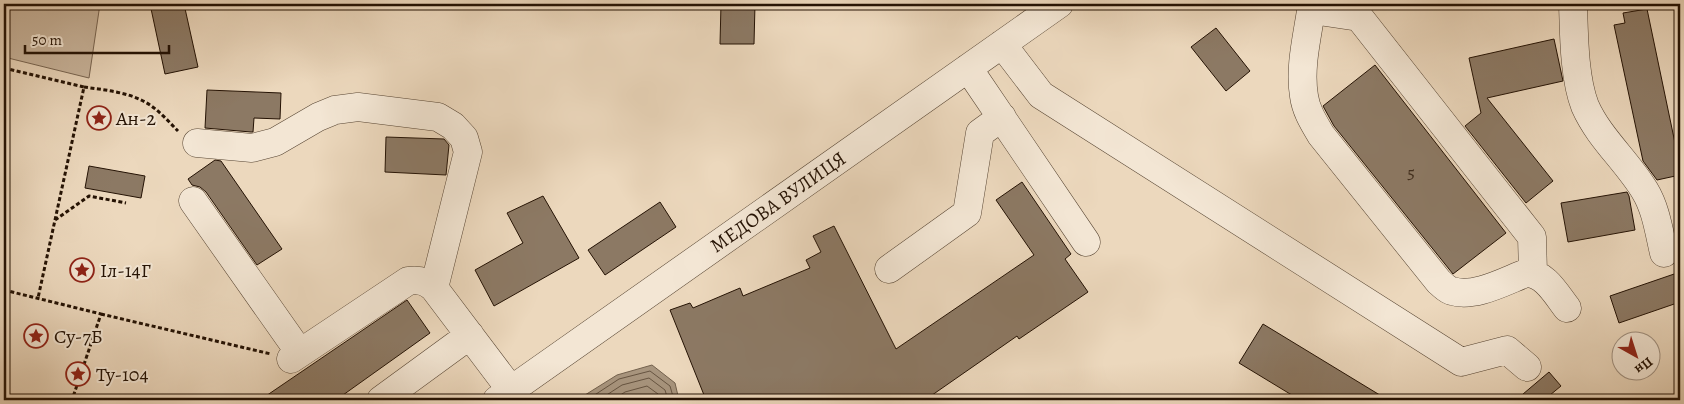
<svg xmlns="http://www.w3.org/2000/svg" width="1684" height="404" viewBox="0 0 1684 404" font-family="Alegreya,serif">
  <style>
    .green { fill: #cab69e; stroke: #776451 }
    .water { fill: #a8957e; stroke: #73614d }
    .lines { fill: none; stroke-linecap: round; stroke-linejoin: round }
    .shore { stroke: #665441; stroke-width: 1 }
    .building { fill: #8c7964; stroke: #241204 }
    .minor-casing { stroke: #564432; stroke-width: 29 }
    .path { stroke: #241204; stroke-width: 3; stroke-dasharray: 4 2.5; stroke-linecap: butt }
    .minor { stroke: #f3e6d4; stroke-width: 28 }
    .labels { text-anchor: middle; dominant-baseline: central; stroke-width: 4; stroke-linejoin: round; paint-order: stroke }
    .number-label { font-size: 18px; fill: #3e2c1c }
    .poi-label { font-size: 20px; fill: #241204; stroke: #f3e6d4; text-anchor: start }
    .street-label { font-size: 20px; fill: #241204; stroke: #f3e6d4 }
  </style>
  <rect width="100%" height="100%" fill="#ecd8bd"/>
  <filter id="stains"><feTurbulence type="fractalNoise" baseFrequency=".004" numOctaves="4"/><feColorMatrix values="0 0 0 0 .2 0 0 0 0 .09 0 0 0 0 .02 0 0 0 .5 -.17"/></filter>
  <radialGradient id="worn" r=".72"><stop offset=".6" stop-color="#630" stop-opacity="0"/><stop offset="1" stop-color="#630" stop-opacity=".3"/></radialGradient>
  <path class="green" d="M4 4H100L89 78 4 57Z"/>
  <path class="water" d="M652 365 675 383 679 400H577L617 375Z"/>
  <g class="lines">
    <path class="shore" d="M587 400 619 379 650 371 670 386 674 400
      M599 400 622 385 649 378 665 390 668 400
      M613 400 625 392 647 386 658 394 660 400"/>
  </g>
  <path class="building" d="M150 4H184L198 67 165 74Z
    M721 4H755L754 44H720Z
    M1647 9 1680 167V175L1657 180 1643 161 1614 25 1625 23 1623 13Z
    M1216 28 1250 71 1226 91 1191 47Z
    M1554 39 1563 81 1487 98 1553 181 1526 203 1465 126 1481 113 1469 58Z
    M1375 65 1506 233 1453 274 1334 126 1323 106Z
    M207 90 281 93 280 119 254 118 253 132H251L205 128Z
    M386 137 444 139 449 145 446 175 385 172Z
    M215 160 221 161 282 249 257 265 206 192 200 187 192 185 188 179Z
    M89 166 145 176 141 198 85 188Z
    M1022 182 1071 254 1065 259 1088 292 1019 339 1017 336 925 400H706L670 310 690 303 693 308 740 288 743 296 810 268 806 260 821 252 813 236 834 226 896 349 1034 255 996 200Z
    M1627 192 1629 196 1635 230 1568 242 1561 203Z
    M543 196 579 258 494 306 475 270 523 243 507 213Z
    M660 202 676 227 605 275 588 250Z
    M1680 272V302L1619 323 1610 296Z
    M407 300 430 333 336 400H260Z
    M1263 324 1388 400H1300L1239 363Z
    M1549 372 1561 386 1544 400H1516Z"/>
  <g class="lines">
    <g class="minor-casing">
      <path id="minor" d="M1312 4C1308 34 1299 66 1304 96 1306 111 1314 123 1321 135L1439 282C1443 285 1447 290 1452 291 1475 298 1505 281 1526 273 1545 273 1556 294 1567 308
        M1573 4C1574 34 1574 78 1585 106 1599 138 1627 161 1645 191 1656 209 1659 232 1664 253
        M1312 10 1359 17 1532 237 1533 273
        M1002 44 1041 95 1461 362 1507 350 1527 367
        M968 68 1086 242
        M197 143 252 148 275 142 318 117 335 110 358 107 438 117 453 126 464 138 468 152 434 288
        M193 201 300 353
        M889 269 967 213 980 133 1002 117
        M291 359 408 281C419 279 426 281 434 288L511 390
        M381 400 470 335
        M497 400 1059 4"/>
    </g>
    <path class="path" d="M4 68 84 87 38 298
      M84 87C105 90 127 92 145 102 158 109 168 121 178 131
      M55 220 89 196 126 203
      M4 290 101 314 72 400
      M101 314 271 354"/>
    <use href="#minor" class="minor"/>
  </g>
  <defs>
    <g id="sight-ring" transform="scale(1.25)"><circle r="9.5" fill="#f3e6d4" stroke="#8f2418" stroke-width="1.5"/><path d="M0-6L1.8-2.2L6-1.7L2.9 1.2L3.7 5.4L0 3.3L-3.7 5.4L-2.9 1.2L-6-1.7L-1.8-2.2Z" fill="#8f2418"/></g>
  </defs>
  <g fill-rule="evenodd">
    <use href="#sight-ring" x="99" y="118"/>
    <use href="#sight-ring" x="82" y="270"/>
    <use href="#sight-ring" x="36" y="336"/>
    <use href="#sight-ring" x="78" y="374"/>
  </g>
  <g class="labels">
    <g class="number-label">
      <text x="1411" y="172">5</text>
    </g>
    <g class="poi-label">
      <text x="116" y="118">Ан-2</text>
      <text x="100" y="270">Іл-14Г</text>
      <text x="54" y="336">Су-7Б</text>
      <text x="96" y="374">Ту-104</text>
    </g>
    <g class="street-label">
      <text transform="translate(778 202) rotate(-35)">МЕДОВА ВУЛИЦЯ</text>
    </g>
  </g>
  <rect width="1684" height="404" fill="none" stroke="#ecd8bd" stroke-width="20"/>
  <rect x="5" y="5" width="1674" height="394" fill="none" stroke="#241204" stroke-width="2.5"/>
  <rect x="10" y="10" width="1664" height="384" fill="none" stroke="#241204"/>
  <g transform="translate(1636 356) rotate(141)"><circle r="24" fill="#f3e6d4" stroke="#a09181"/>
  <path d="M0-4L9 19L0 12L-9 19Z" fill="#8f2418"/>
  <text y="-8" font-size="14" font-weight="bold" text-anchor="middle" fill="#241204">Пн</text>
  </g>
  <path d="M25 45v8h144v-8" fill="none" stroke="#241204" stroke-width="2.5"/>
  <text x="32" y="45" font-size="15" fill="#241204" stroke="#f3e6d4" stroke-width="4" paint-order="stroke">50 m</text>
  <rect width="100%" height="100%" filter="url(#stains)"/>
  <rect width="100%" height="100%" fill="url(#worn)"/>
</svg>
